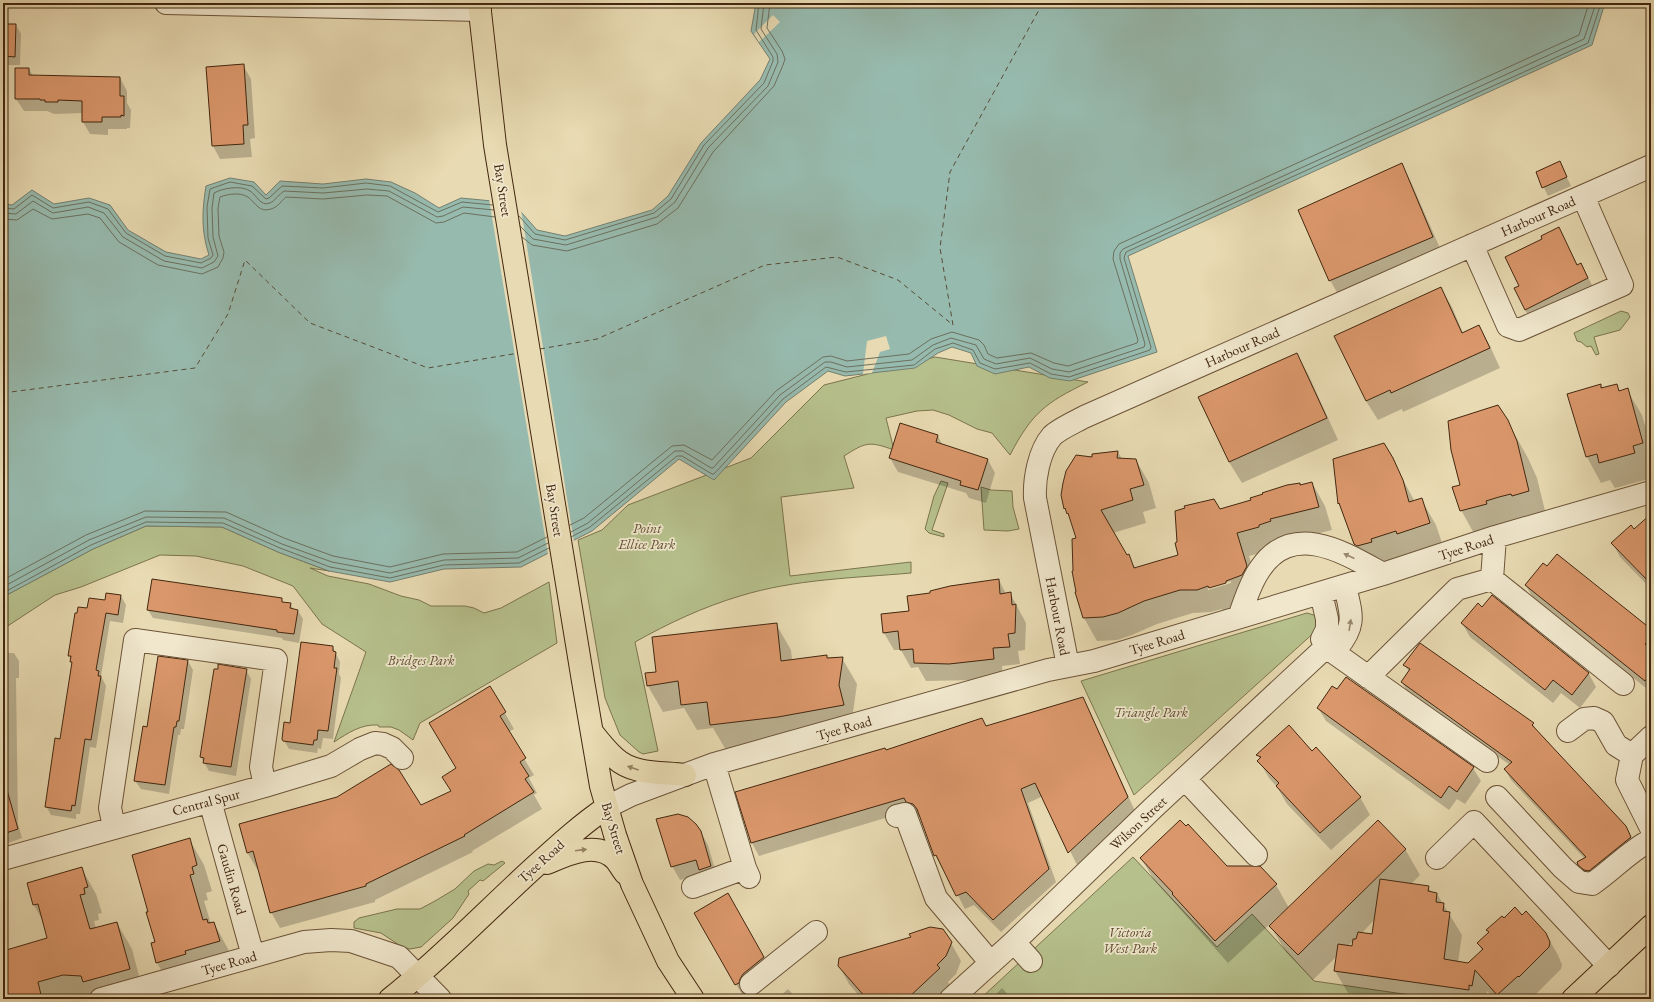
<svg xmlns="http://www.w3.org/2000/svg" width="1654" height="1002" viewBox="0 0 1654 1002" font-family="'EB Garamond',serif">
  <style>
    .green { fill: #b6c08c; stroke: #7c744e }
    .water { fill: #97baae; stroke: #757f6e }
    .pier { fill: #e8dab2 }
    .shadow { fill: #0003; fill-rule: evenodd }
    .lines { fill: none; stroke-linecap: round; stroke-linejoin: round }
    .shore { stroke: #6c705e; stroke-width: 1 }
    .ferry { stroke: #574c37; stroke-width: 1; stroke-dasharray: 5 4; stroke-linecap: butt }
    .building { fill: #da976b; stroke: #42270f }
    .minor-casing { stroke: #6c5438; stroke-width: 24 }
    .major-casing { stroke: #42270f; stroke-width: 24 }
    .minor { stroke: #f0e7cd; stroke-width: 22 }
    .major { stroke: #e8dab2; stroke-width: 22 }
    .oneway { fill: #99876e }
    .oneway2 { fill: #958060 }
    .labels { text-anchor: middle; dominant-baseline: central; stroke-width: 3.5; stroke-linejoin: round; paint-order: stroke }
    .street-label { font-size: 14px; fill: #42270f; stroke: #f0e7cd }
    .park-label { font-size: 14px; font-style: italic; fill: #5f4d2e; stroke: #f0e7cd }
  </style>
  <rect width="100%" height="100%" fill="#e8dab2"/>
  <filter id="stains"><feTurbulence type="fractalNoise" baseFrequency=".005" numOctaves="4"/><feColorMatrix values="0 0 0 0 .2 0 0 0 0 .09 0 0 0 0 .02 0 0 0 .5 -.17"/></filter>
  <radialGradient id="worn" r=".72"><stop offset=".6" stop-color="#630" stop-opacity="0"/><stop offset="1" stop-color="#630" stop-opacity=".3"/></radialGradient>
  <path class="green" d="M1621 311 1628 313 1630 317 1620 330 1594 337 1599 354 1596 355 1591 346 1587 347 1581 342 1577 341 1574 333Z
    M935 357 1088 382C1045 403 1032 413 1010 455L992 433 977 429 949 415 933 410 917 411 886 418 894 450C869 441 866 442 844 456L854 488 781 497 790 576 911 562V573C854 578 795 579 740 596 703 607 669 623 635 642L658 751 643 754 639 752 620 735 605 698 578 540 602 530 628 505 751 458 824 385Z
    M941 481 948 483 932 530 944 534V537L929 533 925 529 934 496Z
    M981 487 991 490 1012 491 1013 507 1019 529 1008 531 984 530Z
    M146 526 222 527 278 552 329 571 310 568 328 576 369 584 401 596 419 600 431 606H465L474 608 484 613 501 608 549 582 557 643 420 723 413 740 399 730 391 727H379L378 725C361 724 348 733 334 742L366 652 322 624 293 586 243 566 196 556 160 555 81 587 55 595 3 629V597L93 549Z
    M1307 613 1317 616V630L1134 795 1081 681Z
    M1133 857 1217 947 1252 914 1314 981 1438 999H980Z
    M502 861 505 863 483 881 480 880 468 891 469 894 453 918 421 947 410 949 402 947 381 933 354 928V922L359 918 397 909H420L435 901 455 889 474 871 488 864 494 865Z"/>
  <path class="water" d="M756 3H1605L1592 45 1128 256 1157 352 1070 381 1050 378 1029 367 995 374 977 366 971 353 952 347 938 353 915 368 845 376 828 371 786 402 714 480 679 459 592 531 521 567 444 569 390 582 329 571 278 552 222 527 146 526 93 549 3 597V204L12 205 32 190 54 204 89 198 110 205 128 230 166 252 201 259 209 255C201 231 202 210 206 186L230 178 254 182 266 195 280 181 323 184 366 179 391 182 415 193 439 208 461 198 513 203 537 230 565 236 652 210 668 196 701 143 760 80 770 59 751 31Z"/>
  <path class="pier" d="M773 15 780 22 759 42 754 34Z
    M489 199 514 202 521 209 574 542 548 555Z
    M886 336 890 349 880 352 872 373 863 374 867 341Z"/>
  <path class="shadow" d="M3 25H16L21 34 20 65H3Z
    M243 65 251 79 255 138 250 139 252 157 220 159 213 146Z
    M29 69 33 76 120 78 127 91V103L131 110 130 128H127V129H108V135L90 134 83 122V113L54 114 47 111H24L16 99Z
    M1560 163 1571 186 1548 196 1537 173Z
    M1401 165 1411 182 1443 255 1340 298 1330 280Z
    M1563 237 1578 266 1586 273 1593 287 1530 318 1525 310 1521 286Z
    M1441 288 1452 307 1463 333 1479 326 1490 346 1500 368 1403 412 1402 409 1378 420 1366 401Z
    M1297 354 1309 376 1338 440 1242 483 1229 462 1199 398Z
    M1601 385 1603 389 1616 385 1620 392 1627 390 1642 415 1651 446V471L1647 472 1649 479 1615 488 1610 480 1601 483 1587 457 1569 394Z
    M1507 421 1528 458 1537 478 1549 527 1481 546 1461 510V486Z
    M938 436 943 446 988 460 995 473 986 503 969 498 966 493 898 472 890 458Z
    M1118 452 1122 459 1136 460 1149 483 1156 508 1143 512 1146 523 1113 533 1126 557 1128 556 1136 569 1179 556 1176 511 1203 502 1219 510 1312 483 1325 506 1332 530 1283 542 1272 550 1249 556 1259 590 1238 606 1223 611 1222 609 1211 612 1193 613 1157 624 1132 635 1117 640 1097 641 1084 618 1076 593 1078 539 1071 519 1065 508 1093 458ZM1231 581V583L1208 590V588Z
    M1392 459 1415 502 1421 499 1436 525 1444 549 1370 570 1355 544 1339 503 1334 460Z
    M1651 524V589L1620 557 1613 544 1634 530Z
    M999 580 1006 594 1010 593 1026 623 1025 650 1018 651 1020 664 1002 666 1003 676 976 680 926 681 918 667 911 668 901 650H894L884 633 932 594Z
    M1526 586 1651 630V692L1534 599Z
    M121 596 126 605 123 623 110 621 101 676 106 686 96 748 90 747 80 814H76V819L51 815 46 806 61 740 73 665 69 655 88 609Z
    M1492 596 1589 674 1596 687 1580 708 1561 693 1553 703 1470 637 1462 623 1482 608Z
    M281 599 284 603 290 604 294 610 298 611 303 619 299 643 283 640 282 638 153 618 148 610Z
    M776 624 791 650 792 660 826 657 828 659 842 658 857 684 853 712 858 730 726 750 713 728 697 730 684 708 663 712 648 686 657 673Z
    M333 647 340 662 339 674 341 678 333 739 323 738 321 749 318 748 317 753 289 749 283 739Z
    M3 648H6L9 653H14L19 661V678H16L18 824 22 838 3 845Z
    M188 661 193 670 184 729H181L180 735H178L169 794 141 789 135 781 148 728Z
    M1405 665 1533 724 1537 732 1625 826 1636 848 1598 879 1584 873 1578 862 1585 859 1511 780 1505 769 1510 765 1408 693 1402 682 1409 672Z
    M246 670 251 679 236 776 209 771 201 757Z
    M1346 678 1473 768 1481 781 1465 804 1457 799 1449 810 1326 721 1318 708 1337 690Z
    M490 687 514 729 508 732 534 775 529 778 537 793 534 795 542 809 472 851 473 852 375 900V902L280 928 271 912 259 868 257 869 247 852 420 807 452 791 457 768Z
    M1082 698 1090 712 1135 811 1077 865 1043 796 1028 803 1056 882 1001 932 974 905 965 909 944 868H942L935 855 921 817 915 815 912 810 759 856 752 843 886 751 986 727Z
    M1312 752 1360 797 1370 815 1331 850 1287 804 1277 787 1269 778 1259 761 1260 759 1258 755Z
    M700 831 708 845 718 880 702 873 680 880 672 866Z
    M189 839 204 865 212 891 206 893 208 900 204 901 211 924 214 923 228 949 234 967 172 988 157 963 156 943Z
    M1405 849 1420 875 1410 885 1428 887 1432 893 1437 894 1462 935 1458 962 1468 964 1482 951 1478 943 1489 933 1488 930 1503 920 1522 917 1545 933 1558 955 1562 965 1561 969 1532 998 1529 999H1495L1487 991 1486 999H1393L1348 993 1335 971 1337 956 1313 980 1286 952 1271 927 1283 914 1282 913 1228 963 1154 880 1141 858 1226 867 1276 885 1289 908ZM1375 919 1373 935 1361 934ZM1358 936 1353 947H1347Z
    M82 869 96 894 102 913 98 914 99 920 94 921 96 929 117 923 132 949 144 995 130 999H3V951L49 939 44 923 34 905Z
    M728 895 771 971 747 993 746 996 744 998 695 913Z
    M951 943 961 961 956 974 948 982 950 986 936 999H862L849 984 839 966Z
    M1002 988 1012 999H991Z
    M788 989 797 999H777Z
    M217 994 220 999H197Z"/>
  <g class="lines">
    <path class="shore" d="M3 208 14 209 32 195 53 208 89 202 108 209 126 233 165 256 201 263 211 258 213 255 208 238 207 207 210 189 230 182 252 186 266 199 269 198 282 186 323 188 366 183 390 186 438 212 462 202 493 205
      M3 213 16 214 33 201 53 213 88 207 104 213 123 237 164 261 202 268 214 262 218 256 213 237 212 208 214 193C223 188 241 185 250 191 257 195 260 207 270 203 275 201 279 194 284 191L323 193 367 189 389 191 437 217 443 216 463 207 494 210
      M519 216 535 234 565 240 654 213 671 199 704 145 764 83 773 61V57L756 30 759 3
      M3 219 17 220 33 209 52 219 88 214 100 218 119 242 158 265 202 274 218 267 223 258 224 252 219 236 218 208 220 197C228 194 240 192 248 197 256 203 259 213 271 209 278 207 281 201 286 197L323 199 367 195 387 196 436 223 444 222 464 213 495 217
      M520 226 533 239 566 245 657 217 675 202 708 148 768 86 778 62 777 54 761 29 764 3
      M522 237 532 245 567 251 657 224 678 208 713 152 774 86 783 65 785 59 782 51 767 28 770 3
      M570 525 584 518 672 446 684 445 712 460 776 391 823 357 831 356 847 361 909 354 931 339 952 332 979 340 984 345 988 354 997 358 1031 353 1054 363 1068 366 1137 343 1138 340 1113 259 1114 251 1119 244 1579 35 1589 3
      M571 532 588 523 675 451H683L711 468H713L780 395 825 362H831L847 367 912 360 933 345 951 338 976 345 984 359 996 364 1030 358 1052 369 1069 372 1144 347 1145 344 1120 259V253L1123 249 1584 39 1596 3
      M571 537 590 527 677 456H682L712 474H714L783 399 826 367 846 372 914 365 935 349 953 343 973 350 980 363 995 369 1030 363 1051 374 1069 377 1150 350 1151 347 1124 258 1126 252 1588 43 1601 3
      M3 580 86 535 145 511 226 512 284 538 333 556 390 567 443 554 517 552 547 537
      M3 587 89 540 146 517 224 518 282 544 332 562 390 573 444 560 518 558 548 543
      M3 593 91 545 146 522 223 523 280 548 330 567 390 578 444 565 519 563 549 548"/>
    <path class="ferry" d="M540 349 597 339 765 265 837 257 898 280 953 325 940 248 950 172 1040 8 1045 3
      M3 393 195 368 228 314 245 260 310 323 428 368 519 353"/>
  </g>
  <path class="building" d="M3 24H16L15 57 3 56Z
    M244 64 248 125H243L244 144 212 146 206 67Z
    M15 68H29V75L120 77V96H124V116L121 115V117H102V122H82V101L58 100V102H45V100H40V99H15Z
    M1560 161 1567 177 1542 188 1536 172Z
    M1402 163 1433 237 1329 281 1298 210Z
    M1559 227 1577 265 1581 263 1588 278 1525 310 1514 288 1519 286 1505 257 1542 239 1541 236Z
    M1441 287 1462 333 1479 325 1490 348 1391 393 1390 390 1366 401 1334 336Z
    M1297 353 1327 418 1229 462 1198 397Z
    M1601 384V388L1617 384 1619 391 1628 388 1643 443 1633 446 1635 453 1599 463 1597 454 1586 457 1567 394Z
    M1498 405 1508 420 1517 441 1529 491 1512 496 1511 494 1499 497 1486 501 1487 504 1460 511 1452 487 1460 485 1451 450 1448 421Z
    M900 423 938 435 936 442 988 459 978 490 960 485 961 481 889 458Z
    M1384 443 1393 458 1403 480 1409 502 1422 498 1430 523 1397 534 1396 531 1371 539 1372 542 1357 546 1354 544 1339 503 1338 504 1333 459Z
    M1118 451 1117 458 1136 459 1144 485 1130 489 1133 500 1101 510 1127 555 1129 554 1134 568 1178 555 1175 543 1177 542 1175 511 1185 508 1184 506 1214 499 1220 509 1251 500 1250 498 1263 494 1262 493 1287 485 1300 483V485L1312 482 1319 507 1270 519 1271 521 1259 525V527L1237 533 1247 566 1242 575 1226 581V583L1209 588 1208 586 1197 590H1180L1144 601 1118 613 1103 617 1083 618 1075 592H1076L1072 571H1073L1072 539 1076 538 1068 513 1067 514 1065 508 1064 509 1061 495 1063 483 1066 471 1076 455 1092 457V454Z
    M1651 514V584L1611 543 1631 525 1634 529Z
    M1557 554 1651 629V637L1645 644 1651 649V673L1645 681 1525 585 1543 563 1547 566Z
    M152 579 282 598V602L291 603 290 608 298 610 294 634 277 632V630L147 610Z
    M999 579 1000 594 1011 592 1012 605 1016 604 1015 633 1008 634 1010 647 993 648 994 659 949 664 914 663 913 649 900 650 898 631 883 633 881 614 909 611 907 596 930 593V591L950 586Z
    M106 593 121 595 118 615 106 613 96 670 99 671 98 676H101L91 740 85 739 75 806 72 805 71 811 45 807 55 738 60 739 72 662H70L71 656H68L75 613H77L78 607 87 608 89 598 105 600Z
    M1492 595 1589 673 1572 695 1553 680 1545 690 1461 623 1478 603 1482 607Z
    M777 623 781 661 827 655V658L843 657 839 685 844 705 778 717 710 725 707 702 681 705 678 681 647 686 645 673 656 672 652 637Z
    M301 642 333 646V651L336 652 334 668H337L328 731 318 730 317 740H314L313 745 283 741 282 739 284 722 290 723Z
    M1420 643 1534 723 1532 725 1626 826 1631 837 1589 871 1584 870 1578 865 1577 862 1586 857 1504 769 1512 762 1401 682 1410 669 1403 665Z
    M158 656 188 660 179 721H177L176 727H174L165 785 134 781 143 726 147 727Z
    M218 664 247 669 231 767 203 763 204 758 200 757 214 669H218Z
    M1346 677 1474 767 1457 792 1449 786 1441 798 1317 708 1332 686 1337 689Z
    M490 686 506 712 500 716 526 758 520 762 529 776 525 779 534 792 464 835 465 836 366 884V886L270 913 253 851 247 853 239 824 337 797 391 764 399 770 421 805 451 791 442 777 456 768 429 723Z
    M1083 697 1128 797 1068 853 1035 783 1021 789 1049 869 993 920 966 892 956 896 936 855 934 856 917 809 913 804 906 802 904 798 751 843 735 792 885 748 886 750 982 718 986 726Z
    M1289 725 1312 751 1316 747 1361 797 1320 833 1276 786 1279 783 1257 761 1261 757 1256 755Z
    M7 790 18 829 3 834V791Z
    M678 814 688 817 696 824 701 831 711 866 699 870 696 860 671 867 656 819Z
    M1180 820 1186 826 1188 824 1227 866H1260L1277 884 1215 941 1172 894 1173 893 1140 858Z
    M1378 820 1406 849 1298 955 1269 926Z
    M190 838 197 865 192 867 194 874 190 875 203 920 207 919 208 923 214 922 220 941 185 951 186 954 156 963 151 943 155 942 146 912H148L132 855Z
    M82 867 88 887 84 888 85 894 80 895 90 929 117 922 130 969 83 982 81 976 63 975 38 982 42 999H3V951L47 938 38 904 33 905 27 883Z
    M1380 879 1429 886 1428 891 1437 893 1436 902 1444 903 1443 911 1450 912 1444 959 1468 963 1483 949 1477 943 1489 932 1486 930 1502 916 1504 918 1515 907 1522 915 1526 911 1546 933 1550 942 1549 947 1519 977 1518 976 1497 995 1475 970 1472 986 1469 985V990L1334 971 1338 944 1352 946 1353 939H1356L1358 932 1372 934Z
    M728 893 764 957 743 974 740 979 739 983 735 985 694 913Z
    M930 927 943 929 952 942 946 956 937 965 940 968 907 999H867L838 966 839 958 911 937 909 934Z"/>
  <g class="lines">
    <g class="minor-casing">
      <path id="minor" d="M166 3 480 10
        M1472 245 1508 326 1519 330 1622 285 1583 196
        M1492 579 1623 684
        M1492 579 1495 537
        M1321 593 1327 619V629L1322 639 1326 647
        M1239 617C1245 601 1250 583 1260 569 1293 520 1345 553 1383 574
        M1326 647 1487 761
        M1068 666 1035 498C1034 479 1039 451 1052 436 1059 429 1075 422 1084 417L1651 166
        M1368 677 1457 589 1492 579
        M1568 731 1584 719 1594 718 1603 722 1616 745 1632 755
        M1651 737 1632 755 1627 780 1651 828
        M714 764 745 868 749 877
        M1185 779 1256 855
        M1497 797 1563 868 1579 882 1592 884C1613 870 1629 851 1651 840
        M210 801 253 956
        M607 807 631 795 714 764 1048 670 1094 661 1383 574 1495 537 1651 492
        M897 816 905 814 936 898 991 963
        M114 827 110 808 135 640 276 660 261 767 265 786
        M1437 858 1474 822 1609 966
        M3 859 265 786 331 766 360 749 375 743 383 744 392 748 402 758
        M693 887 745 868
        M1014 942 1031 961
        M751 984 816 932
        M101 999 304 942 331 940 351 941 399 957 440 999
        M951 999 1014 942 1153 808 1326 647 1337 648C1357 624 1351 614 1345 586"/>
    </g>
    <g class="major-casing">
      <path id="major" d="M479 3 495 145 583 681 601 786 615 835 632 884 668 961 693 999
        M592 732C599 741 606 750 615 758 633 775 662 772 685 775
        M547 863C568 854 597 840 616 860 619 864 622 869 625 873
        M390 999C443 957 489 908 539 863 561 843 582 824 607 807
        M1573 999 1651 926"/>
    </g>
    <use href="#minor" class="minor"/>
    <use href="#major" class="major"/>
  </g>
  <defs><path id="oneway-solid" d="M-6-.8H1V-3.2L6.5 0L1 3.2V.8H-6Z"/></defs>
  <g class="oneway">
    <use href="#oneway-solid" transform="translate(1349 556) rotate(-155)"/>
    <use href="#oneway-solid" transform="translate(1350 625) rotate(-81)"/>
  </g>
  <g class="oneway2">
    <use href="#oneway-solid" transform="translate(633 768) rotate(-161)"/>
    <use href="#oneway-solid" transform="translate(581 850) rotate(-7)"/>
  </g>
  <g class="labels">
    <g class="street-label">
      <text transform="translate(503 190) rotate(81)">Bay Street</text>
      <text transform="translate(1538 216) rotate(-24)">Harbour Road</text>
      <text transform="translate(1242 347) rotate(-24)">Harbour Road</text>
      <text transform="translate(555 510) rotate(81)">Bay Street</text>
      <text transform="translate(1466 547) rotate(-18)">Tyee Road</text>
      <text transform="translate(1058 616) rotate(79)">Harbour Road</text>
      <text transform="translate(1157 642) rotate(-17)">Tyee Road</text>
      <text transform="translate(844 728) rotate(-16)">Tyee Road</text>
      <text transform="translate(206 802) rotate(-15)">Central Spur</text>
      <text transform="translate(1138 823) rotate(-43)">Wilson Street</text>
      <text transform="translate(614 828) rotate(73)">Bay Street</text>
      <text transform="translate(541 861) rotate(-42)">Tyee Road</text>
      <text transform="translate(232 879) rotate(74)">Gaudin Road</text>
      <text transform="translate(229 963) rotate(-16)">Tyee Road</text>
    </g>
    <g class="park-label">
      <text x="647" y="528">Point<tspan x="647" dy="16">Ellice Park</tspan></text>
      <text x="421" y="660">Bridges Park</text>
      <text x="1151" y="712">Triangle Park</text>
      <text x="1130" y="932">Victoria<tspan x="1130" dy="16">West Park</tspan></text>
    </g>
  </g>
  <rect width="1654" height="1002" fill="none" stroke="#e8dab2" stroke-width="16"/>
  <rect x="4" y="4" width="1646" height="994" fill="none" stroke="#42270f" stroke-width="2"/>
  <rect x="8" y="8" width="1638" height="986" fill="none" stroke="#42270f"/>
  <rect width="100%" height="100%" filter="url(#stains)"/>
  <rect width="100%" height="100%" fill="url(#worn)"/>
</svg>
